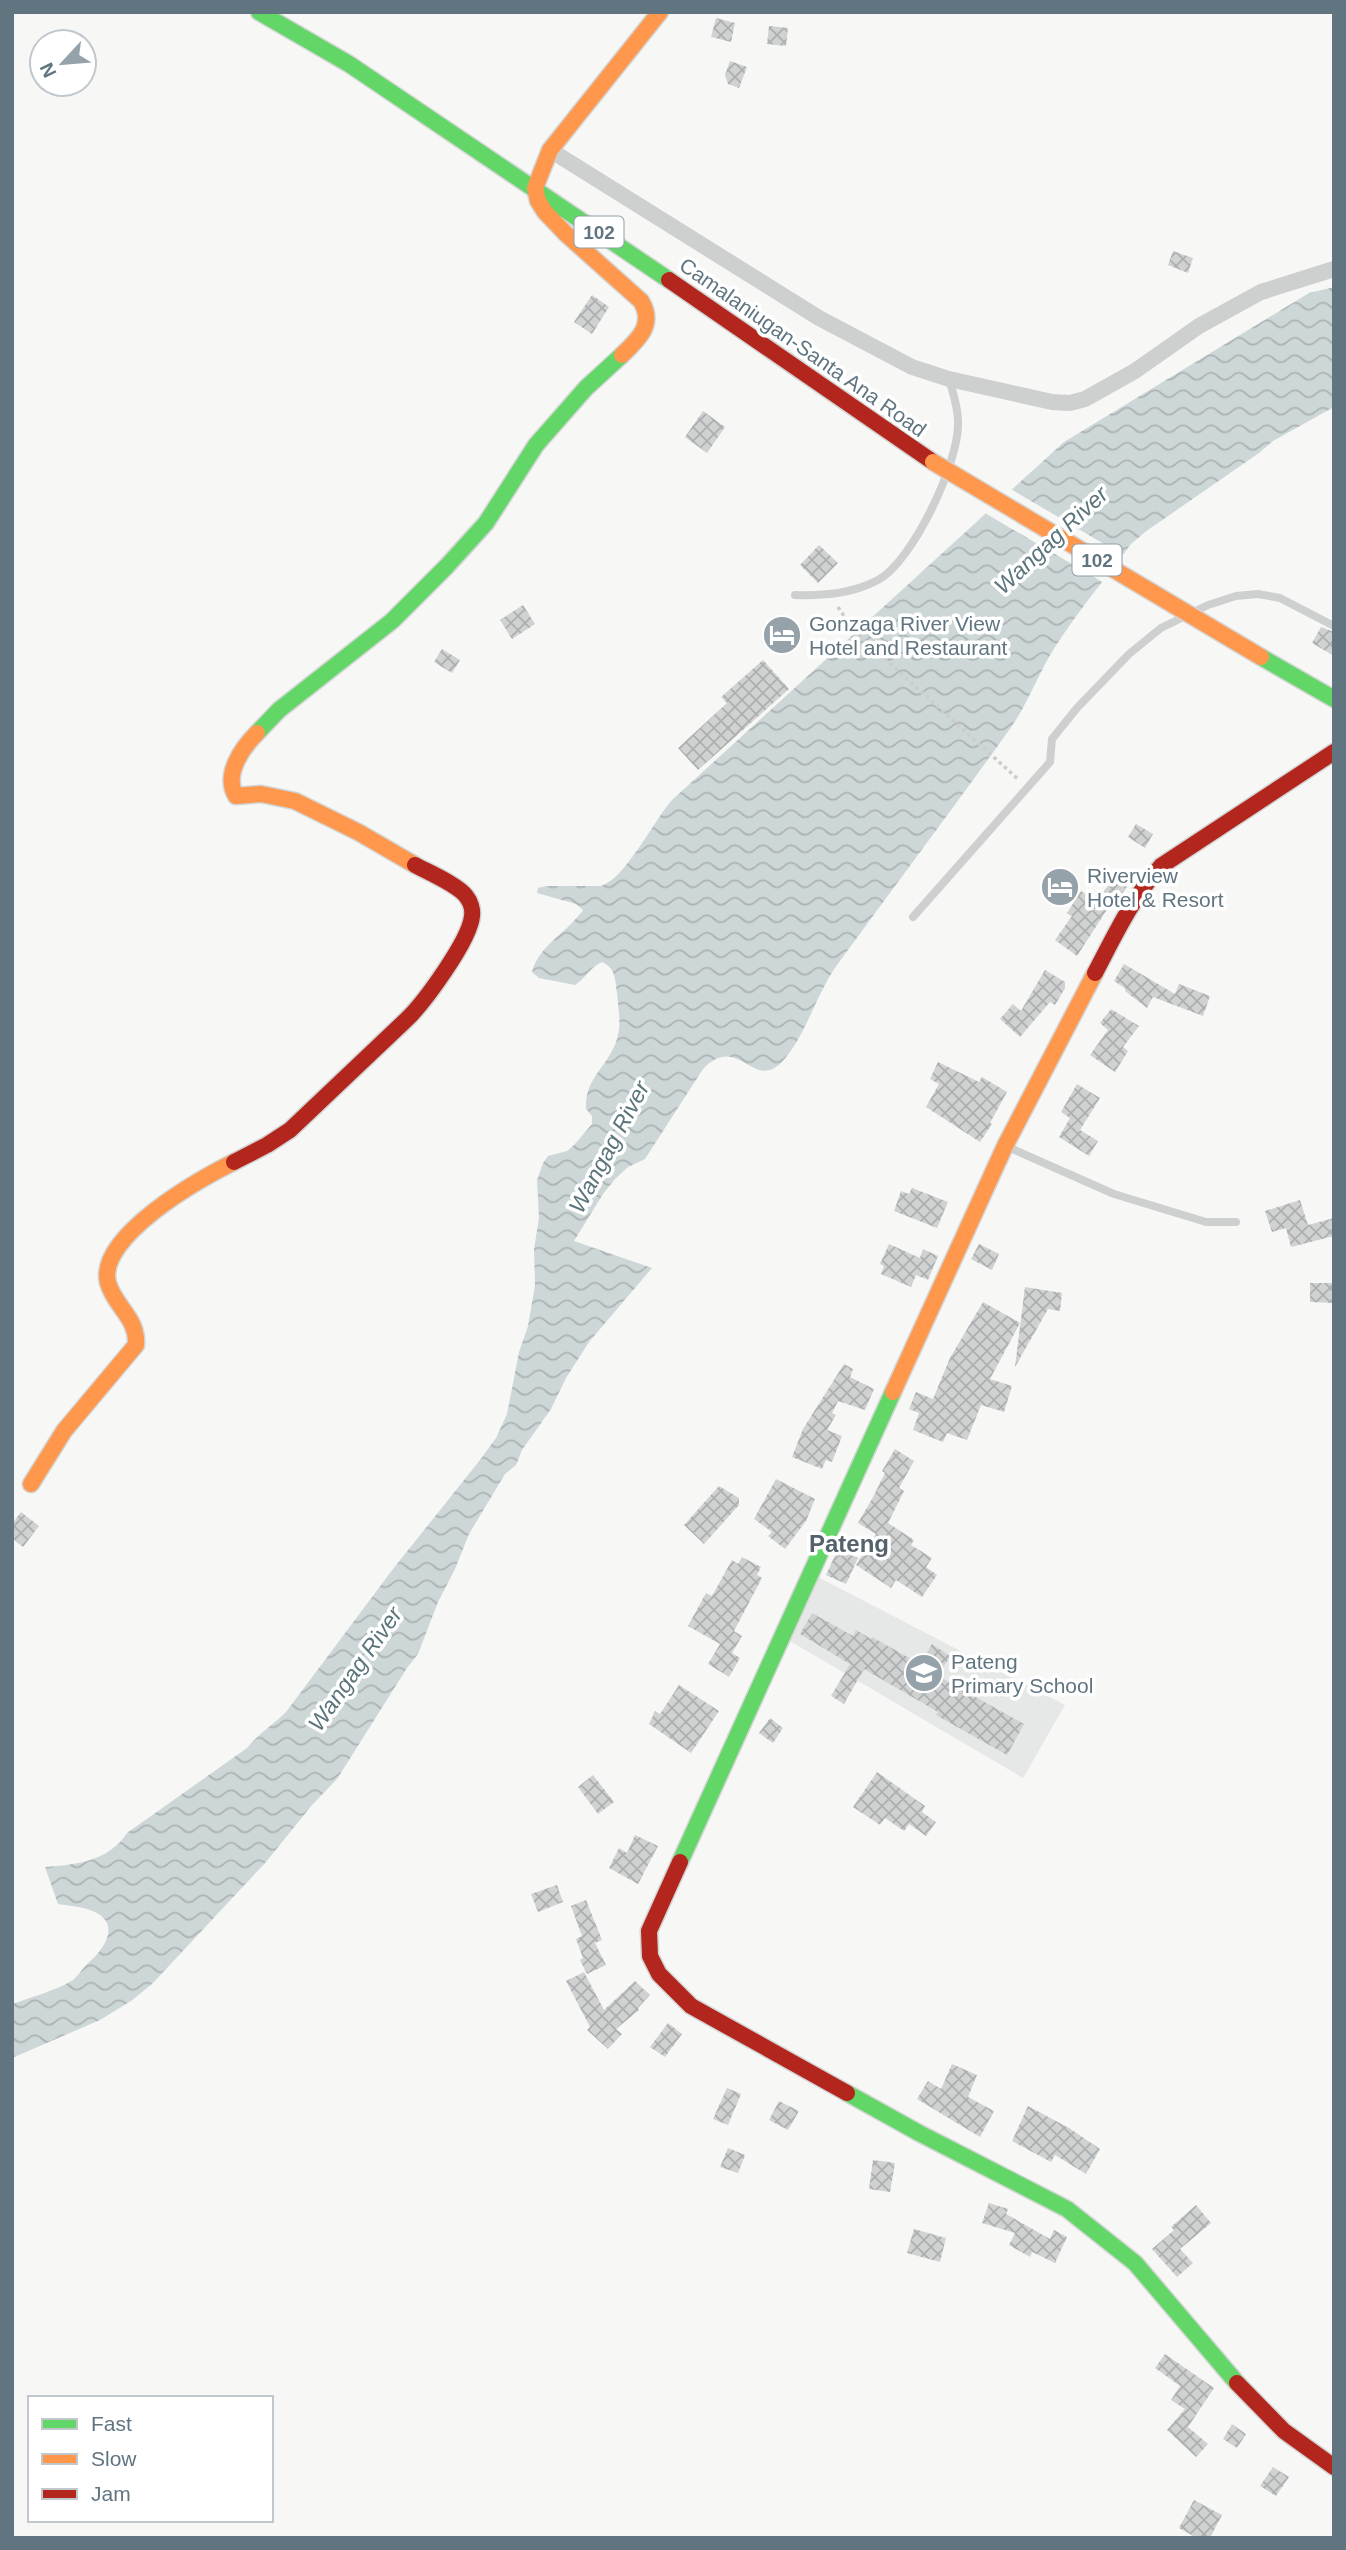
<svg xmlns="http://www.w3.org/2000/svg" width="1346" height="2550" viewBox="0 0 1346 2550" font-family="Arial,sans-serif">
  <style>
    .built { fill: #e6e8e7 }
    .water { fill: url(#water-waves) }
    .pier { fill: #f7f7f5 }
    .building { fill: url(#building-cross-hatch) }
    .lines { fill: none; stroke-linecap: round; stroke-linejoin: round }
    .fast-casing { stroke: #d3d5d5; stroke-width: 19 }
    .slow-casing { stroke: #d3d5d5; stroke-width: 19 }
    .jam-casing { stroke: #d3d5d5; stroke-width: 19 }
    .path { stroke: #cccccd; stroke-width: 3.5; stroke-dasharray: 3.5 3.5; stroke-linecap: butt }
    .lane { stroke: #ced0d0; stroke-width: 8 }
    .street { stroke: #ced0d0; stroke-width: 16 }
    .fast { stroke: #63d668; stroke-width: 16 }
    .slow { stroke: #ff974d; stroke-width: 16 }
    .jam { stroke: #b3261e; stroke-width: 16 }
    .slow-bridge-casing { stroke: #d4d5d4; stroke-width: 19; stroke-linecap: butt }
    .slow-bridge { stroke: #ff974d; stroke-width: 16 }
    .labels { text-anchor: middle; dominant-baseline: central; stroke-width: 7; stroke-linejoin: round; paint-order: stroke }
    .shield { fill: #fff; stroke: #909ea7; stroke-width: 2 }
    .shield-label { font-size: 19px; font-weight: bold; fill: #617581 }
    .street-label { font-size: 21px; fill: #617581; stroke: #fff }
    .poi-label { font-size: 21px; fill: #617581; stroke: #fff; text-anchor: start }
    .water-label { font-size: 23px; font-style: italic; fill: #5c757c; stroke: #fff }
    .quarter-label { font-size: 24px; font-weight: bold; fill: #54626c; stroke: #fff }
  </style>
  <defs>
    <pattern id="water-waves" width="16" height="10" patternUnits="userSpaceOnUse" patternTransform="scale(1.75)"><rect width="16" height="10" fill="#ced7d8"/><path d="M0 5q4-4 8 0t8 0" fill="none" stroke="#abb3b5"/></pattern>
    <pattern id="building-cross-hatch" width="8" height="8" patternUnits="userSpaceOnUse" patternTransform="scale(1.75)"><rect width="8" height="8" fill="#d0d2d2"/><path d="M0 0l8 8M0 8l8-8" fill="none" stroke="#acafb0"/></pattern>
  </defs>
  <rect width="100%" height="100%" fill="#f7f7f5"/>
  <path class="built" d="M818 1577 1065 1705 1023 1778 790 1641Z"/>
  <path class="water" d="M1334 287V407L1273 441 1259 453 1145 532 1131 544C1106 578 1078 611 1055 647 1039 672 1029 701 1012 726 955 806 895 885 837 965 816 994 806 1036 782 1062 753 1092 738 1032 703 1069L645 1159 628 1167 615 1179 603 1194 574 1241 652 1268 589 1342 566 1378 551 1409 522 1450 516 1465 505 1474 469 1534 455 1569 438 1602 418 1654 407 1668 337 1779 312 1805 266 1862 152 1984 131 2001 100 2020 12 2058V2004C32 1997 55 1991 73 1980 79 1975 82 1969 87 1964 100 1954 120 1929 100 1915 89 1907 71 1906 58 1904L45 1867C76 1865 109 1861 127 1833L247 1748C258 1734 273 1725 286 1712L393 1569 480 1460 496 1438 507 1414 519 1352 528 1326 535 1285 534 1249 539 1218 537 1180 543 1163 548 1156 567 1151 574 1145 592 1124V1116L586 1109C585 1082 600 1073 612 1051 623 1032 619 1014 617 993 615 979 616 969 602 962 590 967 586 978 575 985L539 978 532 972C539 945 568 932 583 910L576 904 537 893 538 888 546 886H601C625 879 654 820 672 800L1064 442 1309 293Z"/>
  <path class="pier" d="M1009 488 1126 557 1106 584 983 512Z"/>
  <path class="building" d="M716 18 735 23 731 42 711 37Z
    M769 26 788 28 786 46 767 44Z
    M730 61 747 67 739 88 728 84 725 75Z
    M1173 251 1193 258 1188 273 1168 265Z
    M592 295 609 307 592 334 574 322Z
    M703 411 725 427 707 453 685 437Z
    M819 545 838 563 818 583 800 565Z
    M523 605 535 624 512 639 500 620Z
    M1321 627 1334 632V656L1312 643Z
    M442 649 460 660 452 673 434 662Z
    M763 660 789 689 698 770 678 748 727 703 721 697Z
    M1136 824 1153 834 1145 848 1128 837Z
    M1115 876 1128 885 1115 905 1101 895Z
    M1081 891 1108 908 1077 956 1055 940 1072 916 1067 913Z
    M1124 964 1175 994 1179 984 1210 996 1203 1016 1153 997 1147 1008 1125 991 1126 989 1114 981Z
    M1045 970 1065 982V988L1055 1005 1050 1002 1020 1037 1000 1019 1013 1004 1021 1011Z
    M1111 1009 1139 1026 1123 1047 1128 1051 1115 1072 1090 1055 1108 1030 1100 1023Z
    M938 1062 979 1082 982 1077 1007 1092 990 1123 992 1124 980 1142 926 1107 939 1084 930 1079Z
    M1077 1084 1100 1098 1080 1130 1098 1141 1089 1156 1059 1137 1070 1118 1061 1112Z
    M912 1188 948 1202 937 1228 894 1211 901 1191 909 1194Z
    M1300 1200 1308 1225 1334 1218V1236L1291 1247 1286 1228 1272 1232 1265 1211Z
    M889 1244 920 1258 923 1249 938 1256 928 1280 916 1275 911 1287 881 1274 884 1266 880 1264Z
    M979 1244 999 1254 992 1270 971 1259Z
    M1310 1283H1334V1303L1310 1302Z
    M1025 1287 1062 1293 1060 1311 1048 1309 1015 1367Z
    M983 1302 1020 1323 990 1379 1012 1386 1004 1412 981 1405 967 1440 947 1433 943 1442 913 1430 919 1413 909 1409 916 1392 933 1399 950 1358Z
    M844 1364 853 1369 850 1377 874 1389 865 1410 838 1401 832 1413 836 1415 827 1430 842 1436 832 1462 826 1460 822 1469 792 1457 803 1429Z
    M895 1449 914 1461 899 1488 904 1491 888 1523 914 1540 911 1545 932 1558 926 1567 937 1575 922 1597 896 1580 891 1588 856 1565 876 1534 858 1523 872 1499 885 1473 882 1471Z
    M776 1479 815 1499 806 1521 785 1549 768 1536 772 1532 754 1519Z
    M719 1486 739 1498V1505L704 1544 684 1525Z
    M21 1512 39 1526 23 1547 12 1538V1524Z
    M838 1549 858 1558 846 1584 826 1575Z
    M742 1557 761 1567 757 1575 762 1578 734 1631 742 1636 732 1653 740 1658 729 1677 708 1664 720 1644 688 1626 706 1593 712 1596 732 1560 738 1564Z
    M812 1613 853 1636 856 1630 871 1639 872 1637 920 1664 932 1644 950 1656 938 1676 1024 1724 1007 1755 936 1715 938 1712 864 1669 844 1704 831 1696 850 1664 800 1634Z
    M679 1685 719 1711 691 1753 649 1724 655 1711 660 1714Z
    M770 1718 783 1728 773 1743 759 1733Z
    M877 1772 925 1806 922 1812 936 1822 926 1836 909 1824 904 1831 885 1818 880 1825 853 1807Z
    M593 1775 614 1802 598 1814 578 1787Z
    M635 1835 658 1846 638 1884 609 1868 619 1848 627 1853Z
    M557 1885 563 1902 538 1912 531 1894Z
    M586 1900 602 1940 595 1943 606 1965 587 1974 580 1960 583 1958 576 1939 582 1936 571 1906Z
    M584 1972 604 2010 635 1981 650 1995 638 2008 639 2010 616 2029 622 2034 608 2049 587 2030 590 2027 566 1981Z
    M668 2023 682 2034 665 2057 650 2047Z
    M952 2064 977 2075 968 2097 994 2111 980 2137 917 2099 928 2081 941 2089Z
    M727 2088 741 2094 728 2125 713 2119Z
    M779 2101 799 2111 788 2130 769 2120Z
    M1028 2106 1069 2128 1100 2149 1086 2174 1055 2155 1051 2162 1012 2141Z
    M728 2148 745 2155 738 2173 720 2167Z
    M873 2160 895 2163 890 2192 869 2189Z
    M989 2203 1008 2209 1006 2214 1050 2239 1054 2230 1067 2237 1055 2263 1032 2252 1030 2257 1009 2245 1015 2233 982 2223Z
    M1196 2205 1211 2223 1180 2249 1193 2263 1177 2277 1152 2249 1174 2230 1171 2227Z
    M914 2229 946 2238 940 2262 907 2253Z
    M1165 2354 1214 2388 1188 2427 1208 2444 1196 2457 1167 2430 1185 2409 1171 2400 1180 2386 1155 2368Z
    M1232 2424 1246 2434 1237 2448 1223 2439Z
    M1273 2467 1289 2477 1276 2496 1260 2486Z
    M1194 2500 1222 2515 1210 2538H1197L1179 2528Z"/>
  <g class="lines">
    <g class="fast-casing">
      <path id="fast" d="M259 12 349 64 669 280
        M1261 657 1334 699
        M257 733 279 710 392 621 447 566 486 523 536 445 586 388 622 355
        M680 1862 893 1392
        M847 2093 919 2133 1067 2209 1135 2263 1237 2383"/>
    </g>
    <g class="slow-casing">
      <path id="slow" d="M622 355C639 339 655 324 641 301L566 234 545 212 538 201 535 188 550 150 660 12
        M257 733C242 748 223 775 236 796L261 794 295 801 358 832 415 865
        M893 1392 1005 1146 1095 973
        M31 1484 64 1431 136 1345C138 1318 115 1307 108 1283 96 1237 201 1178 234 1162"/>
    </g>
    <g class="jam-casing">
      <path id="jam" d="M669 280 933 462
        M1095 973C1115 935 1132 898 1161 866L1334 752
        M234 1162 267 1145 290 1130 406 1020C424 1003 470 940 472 916 473 909 470 901 466 896 458 885 428 872 415 865
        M680 1862 649 1931 650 1956 659 1974 691 2006 847 2093
        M1237 2383 1284 2431 1334 2467"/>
    </g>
    <path class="path" d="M838 607 854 631 1019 780"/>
    <path class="lane" d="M795 595C823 596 852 594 878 580 913 561 960 461 958 421 958 407 953 393 949 379
      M913 917 1050 762 1052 739 1077 708 1129 654 1161 628 1208 605 1236 596 1258 594 1280 598 1334 626
      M1008 1147 1114 1194 1206 1222H1236"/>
    <path class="street" d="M550 150 819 318 912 367 949 379 1052 402 1070 403 1085 399 1135 371 1199 326 1261 292 1334 269"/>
    <use href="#fast" class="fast"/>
    <use href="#slow" class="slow"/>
    <use href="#jam" class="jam"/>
    <g class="slow-bridge-casing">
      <path id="slow-bridge" d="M933 462 1261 657"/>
    </g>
    <use href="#slow-bridge" class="slow-bridge"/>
  </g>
  <defs>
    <g id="hotel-disc" transform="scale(2.0125)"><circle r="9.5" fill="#96a2aa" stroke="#fff"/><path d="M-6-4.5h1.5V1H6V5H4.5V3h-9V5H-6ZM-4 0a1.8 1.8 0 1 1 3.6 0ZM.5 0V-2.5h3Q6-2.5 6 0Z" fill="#fff"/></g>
    <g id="school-disc" transform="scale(2.0125)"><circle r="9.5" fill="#96a2aa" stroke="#fff"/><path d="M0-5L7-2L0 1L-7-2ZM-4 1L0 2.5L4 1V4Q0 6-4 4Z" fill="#fff"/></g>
  </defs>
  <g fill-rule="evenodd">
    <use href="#hotel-disc" x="782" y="635"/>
    <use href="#hotel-disc" x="1060" y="887"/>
    <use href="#school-disc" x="924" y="1673"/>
  </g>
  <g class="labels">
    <g class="shield">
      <rect x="574.5" y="216.5" width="49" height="31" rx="5"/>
      <rect x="1072.5" y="544.5" width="49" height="31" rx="5"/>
    </g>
    <g class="shield-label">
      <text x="599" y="232">102</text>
      <text x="1097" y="560">102</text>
    </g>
    <g class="street-label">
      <text transform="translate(803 347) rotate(35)">Camalaniugan-Santa Ana Road</text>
    </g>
    <g class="poi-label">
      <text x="809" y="623">Gonzaga River View<tspan x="809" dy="24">Hotel and Restaurant</tspan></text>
      <text x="1087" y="875">Riverview<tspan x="1087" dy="24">Hotel &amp; Resort</tspan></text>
      <text x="951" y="1661">Pateng<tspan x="951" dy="24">Primary School</tspan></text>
    </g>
    <g class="water-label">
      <text transform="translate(1051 540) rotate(-43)">Wangag River</text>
      <text transform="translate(609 1147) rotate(-62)">Wangag River</text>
      <text transform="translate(355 1669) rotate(-55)">Wangag River</text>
    </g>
    <g class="quarter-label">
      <text x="849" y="1543">Pateng</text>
    </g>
  </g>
  <rect width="1346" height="2550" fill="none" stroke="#617581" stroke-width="28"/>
  <rect x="28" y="2396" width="245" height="126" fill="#ffffff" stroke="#c0c8cd" stroke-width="2"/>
  <rect x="42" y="2419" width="35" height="10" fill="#63d668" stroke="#c0c8cd" stroke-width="2"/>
  <text x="91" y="2431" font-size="21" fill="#617581">Fast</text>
  <rect x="42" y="2454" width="35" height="10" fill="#ff974d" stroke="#c0c8cd" stroke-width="2"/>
  <text x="91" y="2466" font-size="21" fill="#617581">Slow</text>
  <rect x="42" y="2489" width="35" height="10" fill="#b3261e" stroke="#c0c8cd" stroke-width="2"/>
  <text x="91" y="2501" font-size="21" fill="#617581">Jam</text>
  <g transform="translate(63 63) rotate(244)"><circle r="33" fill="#ffffff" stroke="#c0c8cd" stroke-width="2"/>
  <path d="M0-5L12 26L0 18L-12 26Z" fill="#96a2aa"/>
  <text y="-10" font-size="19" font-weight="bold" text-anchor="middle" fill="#617581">N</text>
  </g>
</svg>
